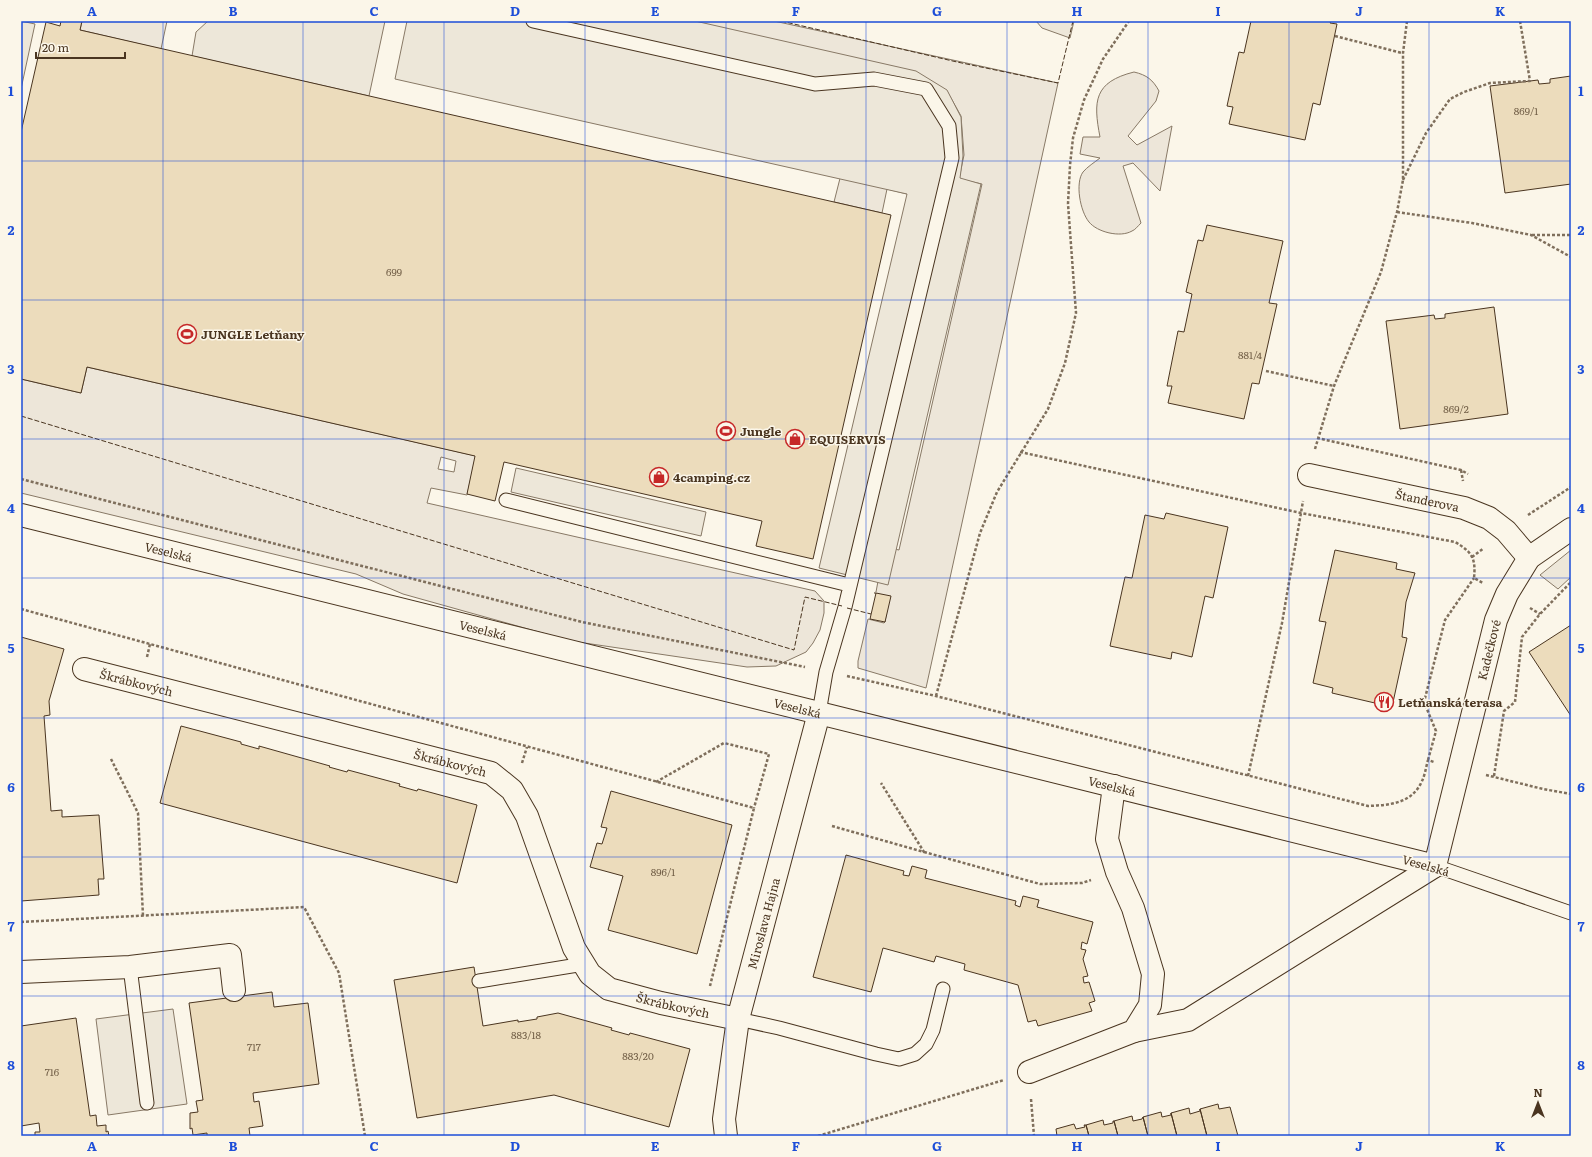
<svg xmlns="http://www.w3.org/2000/svg" width="1592" height="1157" viewBox="0 0 1592 1157" font-family="Literata,serif">
  <style>
    .green { fill: #ede6d9; stroke: #887966; fill-rule: evenodd }
    .parking { fill: #ede7d9; stroke: #887966 }
    .building { fill: #ecdcbc; stroke: #4a3520 }
    .lines { fill: none; stroke-linecap: round; stroke-linejoin: round }
    .lane-casing { stroke: #4a3520; stroke-width: 15 }
    .street-casing { stroke: #4a3520; stroke-width: 24 }
    .secondary-casing { stroke: #4a3520; stroke-width: 24 }
    .path { stroke: #7f6f5c; stroke-width: 2.5; stroke-dasharray: 3 2; stroke-linecap: butt }
    .lane { stroke: #fbf6e9; stroke-width: 13 }
    .street { stroke: #fbf6e9; stroke-width: 22 }
    .secondary { stroke: #fbf6e9; stroke-width: 22 }
    .fence { stroke: #4a3520; stroke-width: 1; stroke-dasharray: 5 2; stroke-linecap: butt }
    .grid { fill: none; stroke: #1d4ed8; stroke-width: 1; stroke-opacity: 0.55 }
    .labels { text-anchor: middle; dominant-baseline: central; stroke-width: 3; stroke-linejoin: round; paint-order: stroke }
    .number-label { font-size: 10px; fill: #725f47 }
    .poi-label { font-size: 12px; font-weight: bold; fill: #4a3520; stroke: #fbf6e9; text-anchor: start }
    .street-label { font-size: 12px; fill: #4a3520; stroke: #fbf6e9 }
    .neatline { fill: none; stroke: #1d4ed8; stroke-width: 1.5 }
    .grid-label { font-size: 13px; text-anchor: middle; font-weight: bold; fill: #1d4ed8 }
  </style>
  <rect width="100%" height="100%" fill="#fbf6e9"/>
  <path class="green" d="M82 21H167L161 49 80 30Z
    M694 21H774L1058 83 926 688 858 668V661L868 619 884 623 885 622 889 597 874 593 876 592 883 554 876 545 899 550 982 184 959 179 964 155 961 116 947 91Z
    M1134 72C1147 75 1153 80 1159 91L1156 101 1128 136 1137 145 1172 126 1160 191 1133 163 1123 166 1141 223C1138 226 1135 230 1132 231 1120 238 1097 232 1089 222 1080 211 1075 183 1083 172 1087 167 1095 162 1100 158L1080 154 1083 137H1100C1093 101 1094 82 1134 72Z
    M854 123 907 194 887 189 882 213 834 202Z
    M87 367 476 456 467 495 431 488 427 503 815 591 824 601V613L820 630 813 643 806 652 776 666 747 667 571 641 403 594 356 574 21 493V379L81 393ZM441 457 456 461 454 472 438 469Z"/>
  <path class="parking" d="M21 21 35 24 21 89Z
    M208 21H385L369 96 192 56 196 32Z
    M407 21H695L916 71 947 90 961 117 963 156 960 178 981 184 888 585 819 568 907 194 395 79Z
    M1036 21H1074L1070 38 1042 28Z
    M516 468 706 512 701 536 511 492Z
    M1571 550V577L1558 589 1540 575Z
    M173 1009 187 1104 108 1115 96 1019Z"/>
  <path class="building" d="M61 21H82L80 30 891 215 813 559 756 546 762 521 504 462 495 501 467 494 475 456 87 367 81 393 21 379V132L46 22 60 26Z
    M1251 21H1331L1330 23 1337 24 1320 105 1313 103 1305 140 1229 124 1233 107 1227 106 1239 52 1244 53Z
    M1571 76V184L1505 193 1490 86 1538 80 1539 84 1550 83V79Z
    M1207 225 1283 241 1269 303 1277 304 1259 384 1252 383 1244 419 1168 403 1172 386H1167L1178 331 1184 332 1192 294 1186 292 1198 240 1203 241Z
    M1494 307 1508 414 1400 429 1386 321 1434 315 1435 319 1445 318V314Z
    M1166 513 1228 527 1213 598 1205 596 1192 657 1172 652 1171 659 1110 646 1125 577 1132 578 1145 515 1164 519Z
    M1335 550 1397 563 1396 569 1415 573 1406 602 1402 637 1407 638 1392 707 1332 693 1333 688 1313 683 1326 622 1319 621Z
    M876 593 891 596 885 622 870 619Z
    M1571 625V716L1529 652Z
    M21 637 64 649 49 701 50 715 44 716 51 811 62 810V817L99 815 104 879H98L99 895 21 901Z
    M181 726 241 742V744L259 749V746L330 766 329 767 347 772 348 770 400 784 399 786 417 791 418 789 477 805 457 883 160 803Z
    M611 791 732 825 697 954 608 930 623 876 590 867 597 843 602 844 607 828 601 827Z
    M846 855 904 871 903 875 909 876 912 866 927 870 925 878 1016 901 1015 905 1020 907 1023 896 1039 900 1037 907 1093 922 1087 944 1082 942 1081 949 1086 950 1083 959 1088 976 1083 977 1084 983 1089 982 1095 1001 1089 1003 1092 1011 1038 1026 1036 1020 1028 1022 1018 985 964 970 965 964 936 956 934 962 883 948 871 992 813 977Z
    M474 967 483 1026 518 1020V1022L537 1019V1017L558 1013 612 1028 611 1030 629 1035 630 1033 690 1049 669 1127 554 1095 417 1118 394 980Z
    M272 992 274 1007 308 1003 319 1084 253 1093 254 1102 259 1101 263 1126 249 1128 250 1136H207V1133L193 1135 192 1128 190 1129V1113L198 1112 196 1101 203 1100 189 1003Z
    M76 1018 90 1116 96 1115 97 1126 106 1125V1132L108 1131 109 1136H35V1132H40L39 1123 21 1126V1026Z
    M1218 1104 1219 1109 1230 1107 1238 1136H1207L1200 1109Z
    M1189 1108 1190 1114 1200 1111V1109L1207 1136H1177L1171 1113Z
    M1161 1112 1162 1117 1171 1115V1113L1177 1136H1148L1143 1117Z
    M1132 1116 1133 1121 1142 1119 1143 1117 1148 1136H1118L1114 1121Z
    M1103 1120 1104 1125 1113 1123V1121H1114L1118 1136H1089L1086 1125Z
    M1074 1124 1076 1129 1085 1127 1084 1125H1086L1089 1136H1057L1056 1129Z"/>
  <g class="lines">
    <g class="lane-casing">
      <path id="lane" d="M533 21 815 84 874 79 926 89 949 126 952 158 845 607 826 672 819 713
        M506 500 849 585
        M1435 866 1571 913
        M130 967 147 1103
        M479 981 584 964
        M738 1019 779 1028 876 1054 899 1059 915 1054 926 1044 933 1030 943 989"/>
    </g>
    <g class="street-casing">
      <g id="street">
        <path id="s1" d="M1309 475 1464 508 1489 518 1506 531 1529 558"/>
        <path id="s2" d="M84 669 491 773 512 790 527 816 574 948 590 974 609 989 661 1003 738 1019"/>
        <path d="M21 972 130 967 230 955 234 990"/>
        <path id="s3" d="M1134 1031 1188 1020 1435 866 1496 620 1507 594 1529 558 1571 529"/>
        <path d="M1029 1072 1134 1031 1150 1005 1153 974 1133 908 1117 872 1107 839 1114 786"/>
        <path id="s4" d="M726 1136 724 1119 738 1019 819 713"/>
      </g>
    </g>
    <g class="secondary-casing">
      <g id="secondary">
        <path id="s5" d="M21 515 1435 866"/>
      </g>
    </g>
    <path class="path" d="M1335 36 1402 53
      M1403 180 1426 133 1450 99 1464 92 1490 83 1530 81 1520 21
      M1397 212 1472 223 1531 235 1571 257
      M1532 235H1571
      M1266 371 1334 386
      M1317 438 1461 470 1468 474
      M1315 449 1334 386 1381 272 1397 212 1403 180V53L1407 21
      M1020 452 1301 513 1455 542C1472 552 1476 558 1474 578L1483 583
      M1461 470 1463 481
      M21 479 582 622 805 667
      M1528 515 1571 487
      M1472 557 1484 548
      M1530 608 1540 614
      M21 609 754 808 710 986
      M147 657 150 644
      M847 676 936 696 1368 806C1389 805 1412 804 1422 781 1425 775 1426 767 1428 760L1434 762
      M936 696 980 533 997 492 1048 409 1065 363 1076 313 1068 204 1070 165 1073 138 1084 100 1103 59 1129 21
      M111 759 138 813 143 916
      M1428 760 1436 731 1424 702 1445 620 1474 578
      M522 763 527 747
      M1486 775 1543 789 1571 794
      M1248 776 1282 623 1303 501
      M1494 776 1504 711 1515 702 1522 637 1540 614 1571 582
      M656 782 724 743 769 754 754 808
      M832 826 924 852 881 783
      M924 852 1040 884 1082 883 1091 880
      M21 922 304 907 339 973 365 1136
      M1031 1099 1034 1136
      M818 1136 1004 1080"/>
    <use href="#lane" class="lane"/>
    <use href="#street" class="street"/>
    <use href="#secondary" class="secondary"/>
    <path class="fence" d="M781 21 957 62 1058 83 1073 21
      M21 416 794 650 805 597 842 606
      M847 608 871 614"/>
  </g>
  <path class="grid" d="M163 21V1136M303 21V1136M444 21V1136M585 21V1136M726 21V1136M866 21V1136M1007 21V1136M1148 21V1136M1289 21V1136M1429 21V1136M21 161H1571M21 300H1571M21 439H1571M21 578H1571M21 718H1571M21 857H1571M21 996H1571"/>
  <defs>
    <g id="stadium-ring" transform="scale(1)"><circle r="9.5" fill="#fbf6e9" stroke="#c62828" stroke-width="1.5"/><path d="M0-5a6.5 5 0 1 0 0 10a6.5 5 0 1 0 0-10ZM-3.5-1.8h7v3.6h-7Z" fill="#c62828"/></g>
    <g id="shop-ring" transform="scale(1)"><circle r="9.5" fill="#fbf6e9" stroke="#c62828" stroke-width="1.5"/><path d="M-5-2.5h2.3a2.7 3.5 0 0 1 5.4 0H5L5.5 6h-11ZM-1.5-2.5h3a1.5 2.3 0 0 0-3 0Z" fill="#c62828"/></g>
    <g id="restaurant-ring" transform="scale(1)"><circle r="9.5" fill="#fbf6e9" stroke="#c62828" stroke-width="1.5"/><path d="M-5-6h1v4h1v-4h1v4h1v-4h1v5L-1.5 .5V6h-2V.5L-5-1ZM5-6V6H3V1.5H1.5Q1.5-4 5-6Z" fill="#c62828"/></g>
  </defs>
  <g fill-rule="evenodd">
    <use href="#stadium-ring" x="187" y="334"/>
    <use href="#stadium-ring" x="726" y="431"/>
    <use href="#shop-ring" x="795" y="439"/>
    <use href="#shop-ring" x="659" y="477"/>
    <use href="#restaurant-ring" x="1384" y="702"/>
  </g>
  <g class="labels">
    <g class="number-label">
      <text x="1526" y="110">869/1</text>
      <text x="394" y="271">699</text>
      <text x="1250" y="354">881/4</text>
      <text x="1456" y="408">869/2</text>
      <text x="663" y="871">896/1</text>
      <text x="526" y="1034">883/18</text>
      <text x="254" y="1046">717</text>
      <text x="638" y="1055">883/20</text>
      <text x="52" y="1071">716</text>
    </g>
    <g class="poi-label">
      <text x="201" y="334">JUNGLE Letňany</text>
      <text x="740" y="431">Jungle</text>
      <text x="809" y="439">EQUISERVIS</text>
      <text x="673" y="477">4camping.cz</text>
      <text x="1398" y="702">Letňanská terasa</text>
    </g>
    <g class="street-label">
      <text stroke="none"><textPath href="#s1" startOffset="121">Štanderova</textPath></text>
      <text stroke="none"><textPath href="#s5" startOffset="152">Veselská</textPath></text>
      <text stroke="none"><textPath href="#s5" startOffset="476">Veselská</textPath></text>
      <text stroke="none"><textPath href="#s3" startOffset="569">Kadečkové</textPath></text>
      <text stroke="none"><textPath href="#s2" startOffset="54">Škrábkových</textPath></text>
      <text stroke="none"><textPath href="#s5" startOffset="800">Veselská</textPath></text>
      <text stroke="none"><textPath href="#s2" startOffset="378">Škrábkových</textPath></text>
      <text stroke="none"><textPath href="#s5" startOffset="1124">Veselská</textPath></text>
      <text transform="translate(1426 865) rotate(16)">Veselská</text>
      <text stroke="none"><textPath href="#s4" startOffset="217">Miroslava Hajna</textPath></text>
      <text stroke="none"><textPath href="#s2" startOffset="738">Škrábkových</textPath></text>
    </g>
  </g>
  <rect width="1592" height="1157" fill="none" stroke="#fbf6e9" stroke-width="44"/>
  <g transform="translate(1538 1103)" stroke="#fbf6e9" stroke-width="3" paint-order="stroke">
  <path d="M0-3L7 15L0 10L-7 15Z" fill="#4a3520"/>
  <text y="-6" font-size="11" font-weight="bold" text-anchor="middle" fill="#4a3520">N</text>
  </g>
  <path d="M36 52v6h89v-6" fill="none" stroke="#4a3520" stroke-width="2"/>
  <text x="42" y="52" font-size="12" fill="#4a3520" stroke="#fbf6e9" stroke-width="3" paint-order="stroke">20 m</text>
  <rect x="22" y="22" width="1548" height="1113" class="neatline"/>
  <g class="grid-label">
    <text x="92" y="16">A</text>
    <text x="233" y="16">B</text>
    <text x="374" y="16">C</text>
    <text x="515" y="16">D</text>
    <text x="655" y="16">E</text>
    <text x="796" y="16">F</text>
    <text x="937" y="16">G</text>
    <text x="1077" y="16">H</text>
    <text x="1218" y="16">I</text>
    <text x="1359" y="16">J</text>
    <text x="1500" y="16">K</text>
    <text x="11" y="96">1</text>
    <text x="1581" y="96">1</text>
    <text x="11" y="235">2</text>
    <text x="1581" y="235">2</text>
    <text x="11" y="374">3</text>
    <text x="1581" y="374">3</text>
    <text x="11" y="513">4</text>
    <text x="1581" y="513">4</text>
    <text x="11" y="653">5</text>
    <text x="1581" y="653">5</text>
    <text x="11" y="792">6</text>
    <text x="1581" y="792">6</text>
    <text x="11" y="931">7</text>
    <text x="1581" y="931">7</text>
    <text x="11" y="1070">8</text>
    <text x="1581" y="1070">8</text>
    <text x="92" y="1151">A</text>
    <text x="233" y="1151">B</text>
    <text x="374" y="1151">C</text>
    <text x="515" y="1151">D</text>
    <text x="655" y="1151">E</text>
    <text x="796" y="1151">F</text>
    <text x="937" y="1151">G</text>
    <text x="1077" y="1151">H</text>
    <text x="1218" y="1151">I</text>
    <text x="1359" y="1151">J</text>
    <text x="1500" y="1151">K</text>
  </g>
</svg>
